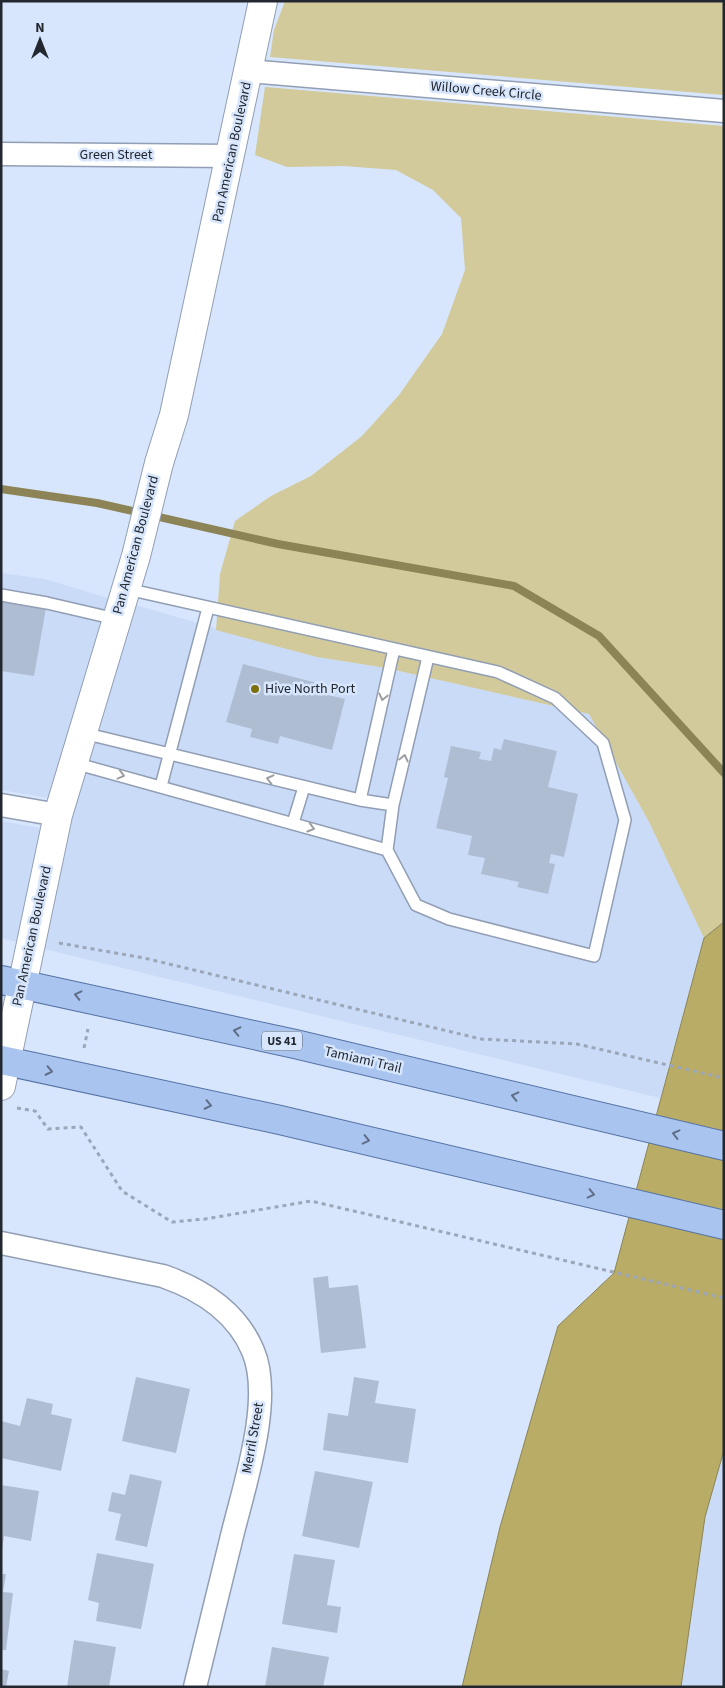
<svg xmlns="http://www.w3.org/2000/svg" width="725" height="1688" viewBox="0 0 725 1688" font-family="'Source Sans 3',sans-serif">
  <style>
    .built { fill: #cadbf8 }
    .green { fill: #d2ca9a }
    .water { fill: #b9ac66; stroke: #8c8456 }
    .lines { fill: none; stroke-linecap: round; stroke-linejoin: round }
    .stream { stroke: #8c8456; stroke-width: 8 }
    .building { fill: #afbdd3 }
    .service-casing { stroke: #919eb3; stroke-width: 14 }
    .minor-casing { stroke: #919eb3; stroke-width: 25 }
    .tertiary-casing { stroke: #919eb3; stroke-width: 30 }
    .primary-casing { stroke: #5573a5; stroke-width: 30 }
    .path { stroke: #9ba7b8; stroke-width: 3; stroke-dasharray: 4 4; stroke-linecap: butt }
    .service { stroke: #fff; stroke-width: 11 }
    .minor { stroke: #fff; stroke-width: 22 }
    .tertiary { stroke: #fff; stroke-width: 28 }
    .primary { stroke: #a9c4ef; stroke-width: 28 }
    .oneway { stroke: #9c9ea2 }
    .oneway2 { stroke: #5f6e86 }
    .poi-dot { fill: #7e6f0d; stroke: #d7e6fc; stroke-width: 2 }
    .labels { text-anchor: middle; dominant-baseline: central; stroke-width: 5; stroke-linejoin: round; paint-order: stroke }
    .shield { fill: #d7e6fc; stroke: #59616d; stroke-width: 1 }
    .shield-label { font-size: 12px; font-weight: bold; fill: #232830 }
    .street-label { font-size: 14px; fill: #232830; stroke: #d7e6fc }
    .poi-label { font-size: 14px; fill: #232830; stroke: #d7e6fc; text-anchor: start }
  </style>
  <rect width="100%" height="100%" fill="#d7e6fc"/>
  <path class="built" d="M1 573 45 579 108 598 48 798 1 790Z
    M135 605 317 657 386 668 589 714 649 822 704 938 660 1098 44 949 71 818Z
    M1 821 41 828 17 942 1 938Z
    M724 1450V1687H681L705 1517Z"/>
  <path class="green" d="M285 1H724V95L270 57 274 30Z
    M265 87 724 126V922L704 938 649 822 589 714 386 668 317 657 216 630 220 574 235 521 271 496 311 476 362 436 399 395 442 334 465 270 461 218 433 190 396 170 344 166 287 167 255 155Z"/>
  <path class="water" d="M724 922V1450L705 1517 681 1687H462L500 1527 558 1326 614 1273 704 938Z"/>
  <g class="lines">
    <path class="stream" d="M1 489 97 503 278 544 514 586 599 636 724 773"/>
  </g>
  <path class="building" d="M1 601 46 608 34 676 1 671Z
    M243 664 321 684 319 693 345 699 332 750 280 736 278 744 250 737 252 729 226 722Z
    M504 739 557 751 548 787 578 794 564 857 551 854 549 863 555 864 548 894 517 887 519 882 481 874 485 858 468 855 472 836 436 828 448 778 444 777 451 746 481 752 479 759 491 761 494 748 501 750Z
    M328 1276 329 1288 358 1285 366 1348 321 1353 313 1278Z
    M136 1377 190 1389 176 1453 122 1441Z
    M354 1377 379 1381 375 1403 416 1409 408 1463 323 1450 328 1413 348 1416Z
    M27 1398 53 1404 51 1414 72 1419 61 1471 1 1458V1421L20 1426Z
    M315 1471 373 1482 359 1548 302 1536Z
    M130 1474 162 1481 147 1547 115 1540 121 1514 108 1511 112 1492 125 1495Z
    M1 1485 39 1491 31 1541 4 1536 2 1549Z
    M97 1553 154 1564 141 1629 96 1621 99 1603 88 1600Z
    M294 1554 335 1560 327 1605 341 1607 337 1633 282 1624Z
    M1 1574H6L3 1592 13 1593 6 1650H1Z
    M74 1640 116 1647 109 1687H67Z
    M272 1647 329 1657 323 1687H265Z
    M1 1669 9 1671 6 1687H1Z"/>
  <g class="lines">
    <g class="service-casing">
      <path id="service" d="M127 589 498 672 555 698 603 743 625 820 594 956 449 919 416 905 387 850
        M1 595 47 603 116 619
        M74 763 387 850 393 805 360 800 83 733
        M161 786 208 608
        M360 800 394 649
        M393 805 428 657
        M293 823 304 787"/>
    </g>
    <g class="minor-casing">
      <path id="minor" d="M249 71 724 111
        M1 154 232 156
        M1 805 58 815
        M1 1243 163 1276C200 1289 237 1312 253 1351 274 1400 243 1489 231 1540 219 1589 207 1638 195 1687"/>
    </g>
    <g class="tertiary-casing">
      <path id="tertiary" d="M1 1086 58 815 136 556 159 463 174 415 263 1"/>
    </g>
    <g class="primary-casing">
      <path id="primary" d="M1 980 295 1044 724 1146
        M1 1060 280 1120 724 1225"/>
    </g>
    <path class="path" d="M59 943 144 958 481 1039 577 1044 724 1078
      M84 1048 88 1029
      M17 1108 35 1111 48 1129 81 1127 122 1191 172 1222 205 1219 311 1201 724 1298"/>
    <use href="#service" class="service"/>
    <use href="#minor" class="minor"/>
    <use href="#tertiary" class="tertiary"/>
    <use href="#primary" class="primary"/>
  </g>
  <defs><path id="oneway-chevron" d="M-2-3.5L2.5 0L-2 3.5" fill="none" stroke-width="1.6" stroke-linecap="round" stroke-linejoin="round" transform="scale(1.25)"/></defs>
  <g class="oneway">
    <use href="#oneway-chevron" transform="translate(383 697) rotate(103)"/>
    <use href="#oneway-chevron" transform="translate(404 758) rotate(-77)"/>
    <use href="#oneway-chevron" transform="translate(121 775) rotate(15)"/>
    <use href="#oneway-chevron" transform="translate(270 779) rotate(-166)"/>
    <use href="#oneway-chevron" transform="translate(311 828) rotate(16)"/>
  </g>
  <g class="oneway2">
    <use href="#oneway-chevron" transform="translate(78 995) rotate(-167)"/>
    <use href="#oneway-chevron" transform="translate(237 1031) rotate(-167)"/>
    <use href="#oneway-chevron" transform="translate(49 1071) rotate(12)"/>
    <use href="#oneway-chevron" transform="translate(515 1096) rotate(-167)"/>
    <use href="#oneway-chevron" transform="translate(208 1105) rotate(12)"/>
    <use href="#oneway-chevron" transform="translate(676 1134) rotate(-166)"/>
    <use href="#oneway-chevron" transform="translate(366 1140) rotate(13)"/>
    <use href="#oneway-chevron" transform="translate(591 1194) rotate(13)"/>
  </g>
  <circle class="poi-dot" cx="255" cy="689" r="5"/>
  <g class="labels">
    <rect class="shield" x="262" y="1031.5" width="40" height="19" rx="4"/>
    <g class="shield-label">
      <text x="282" y="1041">US 41</text>
    </g>
    <g class="street-label">
      <text transform="translate(486 91) rotate(5)">Willow Creek Circle</text>
      <text transform="translate(232 152) rotate(-78)">Pan American Boulevard</text>
      <text x="116" y="155">Green Street</text>
      <text transform="translate(136 545) rotate(-75)">Pan American Boulevard</text>
      <text transform="translate(32 936) rotate(-78)">Pan American Boulevard</text>
      <text transform="translate(363 1060) rotate(13)">Tamiami Trail</text>
      <text transform="translate(253 1438) rotate(-80)">Merril Street</text>
    </g>
    <g class="poi-label">
      <text x="265" y="689">Hive North Port</text>
    </g>
  </g>
  <rect width="725" height="1688" fill="none" stroke="#232830" stroke-width="5"/>
  <g transform="translate(40 40)" stroke="#d7e6fc" stroke-width="4" paint-order="stroke">
  <path d="M0-4L9 19L0 12L-9 19Z" fill="#232830"/>
  <text y="-8" font-size="14" font-weight="bold" text-anchor="middle" fill="#232830">N</text>
  </g>
</svg>
